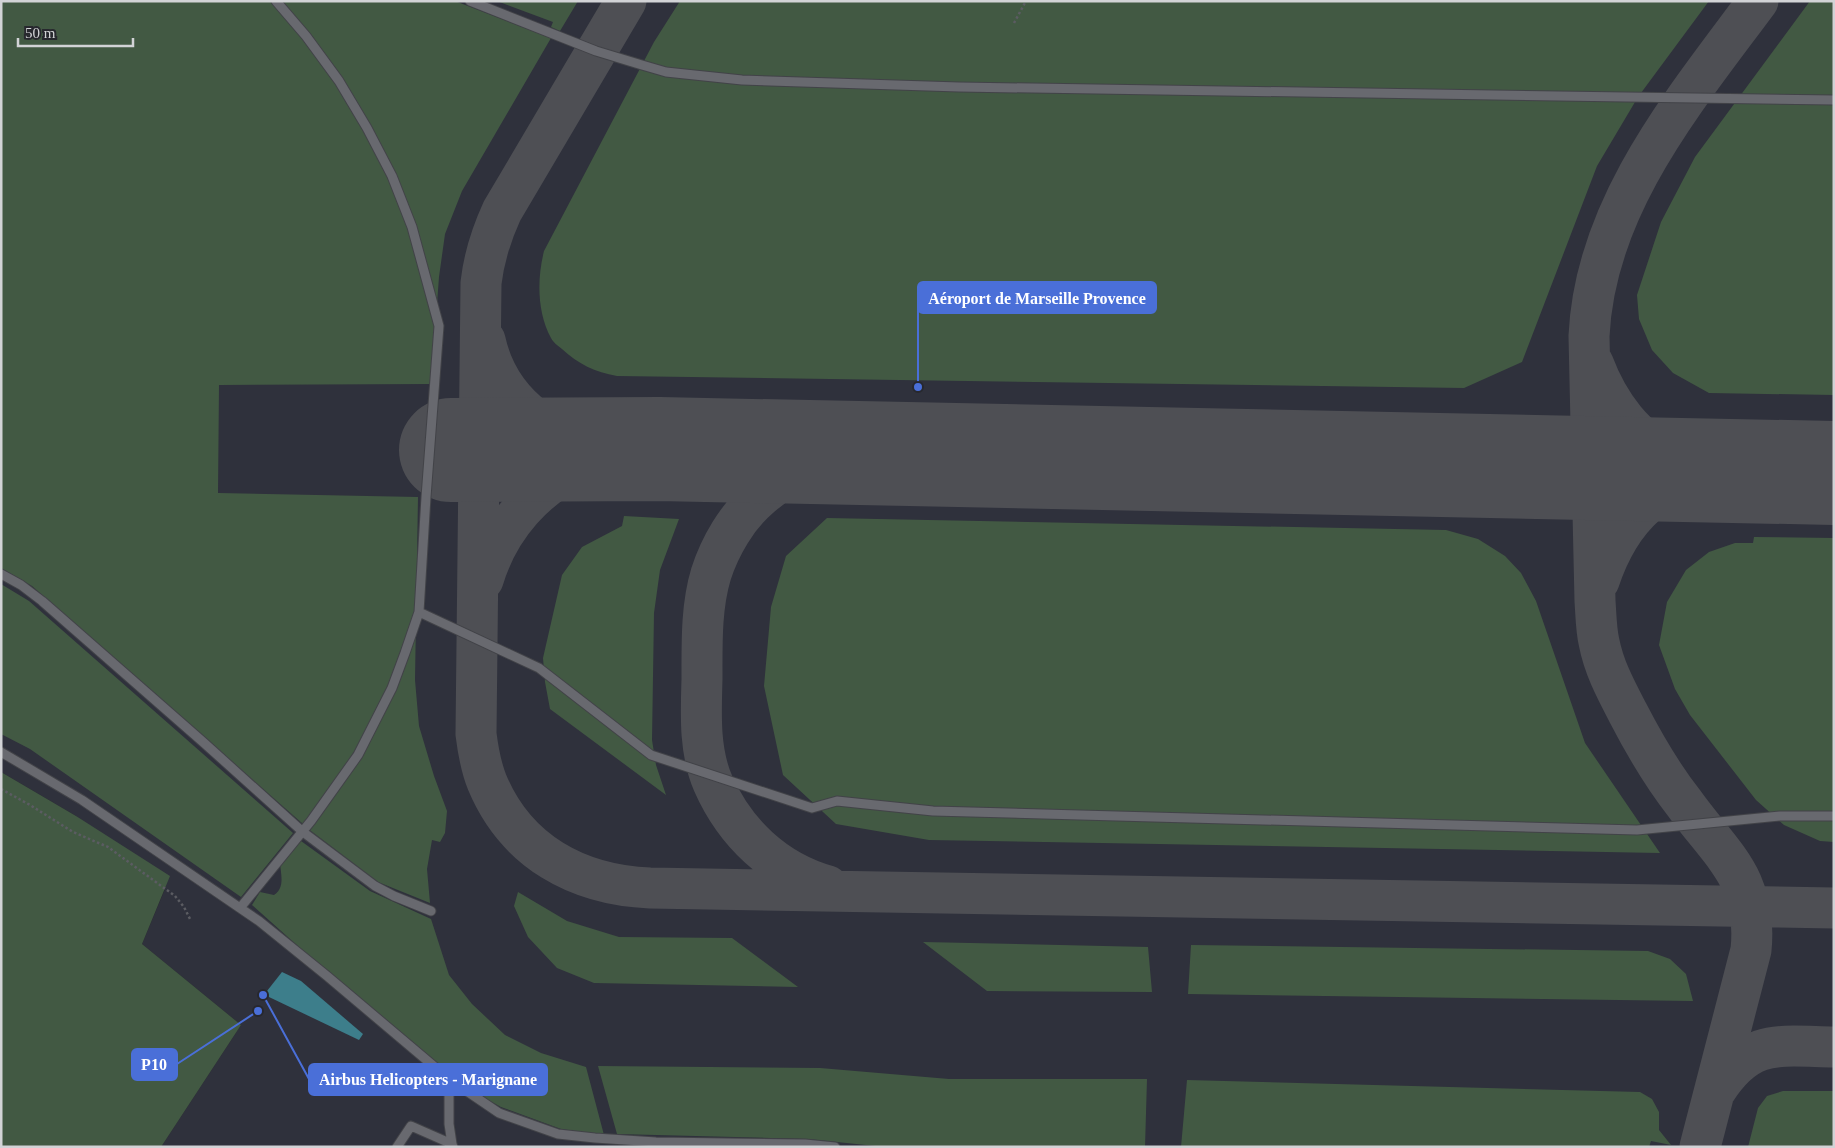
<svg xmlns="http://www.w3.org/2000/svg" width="1835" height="1148" viewBox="0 0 1835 1148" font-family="Georgia,serif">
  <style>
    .built { fill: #2f313c }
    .green { fill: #425943 }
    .water { fill: #3d7e8b }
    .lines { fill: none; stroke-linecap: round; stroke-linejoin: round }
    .taxiway { stroke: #4e4f54; stroke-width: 41 }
    .runway { stroke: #4e4f54; stroke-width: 104 }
    .service-casing { stroke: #424348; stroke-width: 11 }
    .path { stroke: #5b5c62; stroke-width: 2.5; stroke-dasharray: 2.5 2.5; stroke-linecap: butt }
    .service { stroke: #68696f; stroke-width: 9 }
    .leader { fill: none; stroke: #4a6fd8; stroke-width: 2 }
    .callout-dot { fill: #4a6fd8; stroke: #27282e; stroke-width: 2 }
    .callout { fill: #4a6fd8; stroke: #4a6fd8; stroke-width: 2 }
    .callout-label { font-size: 16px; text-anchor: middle; font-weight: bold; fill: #fff }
  </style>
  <rect width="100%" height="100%" fill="#27282e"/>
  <path class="built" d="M1 1H1834V1147H161L241 1025 142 944 165 889 76 816 1 772Z"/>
  <path class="green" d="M1 1H455L551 38 462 191 445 234 439 277 431 384 219 385 218 493 418 497 415 680 419 726 434 776 447 811 445 833 440 842 432 840 427 869 430 903 378 882 311 831 32 586 1 568Z
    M497 1H578L560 31 551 27 553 22Z
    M680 1H1709L1638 97 1597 166 1522 362 1464 388 617 376C595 372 578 364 562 349 558 346 553 342 551 338 537 312 537 279 544 251L654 42Z
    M1810 1H1834V395L1709 393 1673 373 1652 350 1639 319 1637 295 1661 222 1695 157Z
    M624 516 679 519 660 570 654 613 652 740 656 765 666 795 550 709 545 682 543 658 562 575 582 547 622 526Z
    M827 518 1446 530 1478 539 1505 556 1521 573 1536 601 1585 743 1660 853 929 840 836 824 783 775 764 686 771 607 786 556Z
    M1754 537 1834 538V842L1820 841 1784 825 1756 800 1690 715 1675 689 1659 645 1667 602 1686 570 1709 552 1735 543H1753Z
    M1 584 29 601 293 833 241 897 30 749 1 734Z
    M1 772 76 816 170 876 142 944 241 1025 161 1147H1Z
    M301 841 370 891 431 919 449 975 472 1004 505 1035 541 1053 586 1067 604 1135 561 1129 501 1107 455 1082 356 998 252 905 260 892 274 895C285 888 281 875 280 863Z
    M518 892 567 921 619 937 732 938 798 987 594 983 557 968 528 937 514 906Z
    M923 942 1148 947 1152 992 987 991Z
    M1191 945 1648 951 1670 959 1686 974 1693 1001 1188 994Z
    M598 1066 820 1068 949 1079H1147L1145 1147H885L808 1139 617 1134Z
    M1187 1080 1640 1092 1652 1099 1659 1112V1130L1671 1145 1651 1141 1649 1147H1181Z
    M1783 1091H1834V1147H1748L1758 1108 1767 1096Z"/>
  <path class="water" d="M282 972 301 981 363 1034 359 1040 269 997 267 991Z"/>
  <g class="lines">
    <path class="taxiway" d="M626 1 502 211C491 235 484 257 481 283L476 734C478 750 481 767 487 782 516 852 578 885 650 888L1834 908
      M485 340C499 406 561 450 628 449
      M1593 363C1608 403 1635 442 1677 458 1701 466 1728 468 1753 471
      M483 580C498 529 536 483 588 464 611 456 635 453 659 449
      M1599 581C1620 518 1660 477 1728 473
      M828 886C775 871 735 833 713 783 699 751 701 713 702 679 702 644 701 607 711 574 720 546 737 517 759 498 800 461 840 459 892 454
      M1716 1090C1750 1038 1778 1046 1834 1047
      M1700 1147 1751 950C1758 878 1722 856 1684 803 1662 775 1644 744 1628 713 1616 690 1604 668 1599 642 1596 629 1596 614 1595 601L1589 336C1595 206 1684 101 1758 1"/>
    <path class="runway" d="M451 450 659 449 1834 473"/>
    <g class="service-casing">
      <path id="service" d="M470 1 596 51 642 65 666 72 742 80 959 87 1834 100
        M1 574 21 585 42 601 203 742 303 832 375 886 394 896 431 911
        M419 612 539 668 651 755 812 808 837 801 933 811 1637 830 1780 816H1834
        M1 752 82 800 259 921 327 976 449 1079 499 1113 558 1134 595 1138 656 1142 805 1144 835 1147
        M240 908 311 821 358 755 392 688 405 653 419 612 426 497 439 326 412 227 392 176 367 128 339 81 306 36 276 1
        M449 1079V1124L452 1144
        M397 1147 411 1126 452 1144 453 1147"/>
    </g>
    <path class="path" d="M1014 23 1026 1
      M1 789 30 805 73 832 108 847 175 896 184 907 190 919"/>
    <use href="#service" class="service"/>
  </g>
  <path class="leader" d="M918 387L918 298M258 1011L177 1064M263 995L309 1079"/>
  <g class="callout-dot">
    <circle cx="918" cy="387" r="5"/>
    <circle cx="258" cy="1011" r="5"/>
    <circle cx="263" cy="995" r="5"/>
  </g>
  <g class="callout">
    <rect x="918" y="282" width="238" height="31" rx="5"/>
    <rect x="132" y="1049" width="45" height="31" rx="5"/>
    <rect x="309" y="1064" width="238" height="31" rx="5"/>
  </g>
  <g class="callout-label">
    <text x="1037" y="304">Aéroport de Marseille Provence</text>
    <text x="154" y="1070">P10</text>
    <text x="428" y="1085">Airbus Helicopters - Marignane</text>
  </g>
  <rect width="1835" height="1148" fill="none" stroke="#d2d3d6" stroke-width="5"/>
  <path d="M18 38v8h115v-8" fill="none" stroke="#d2d3d6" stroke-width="2.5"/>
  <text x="25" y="38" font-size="15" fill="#d2d3d6" stroke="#27282e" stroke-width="4" paint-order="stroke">50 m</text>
</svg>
